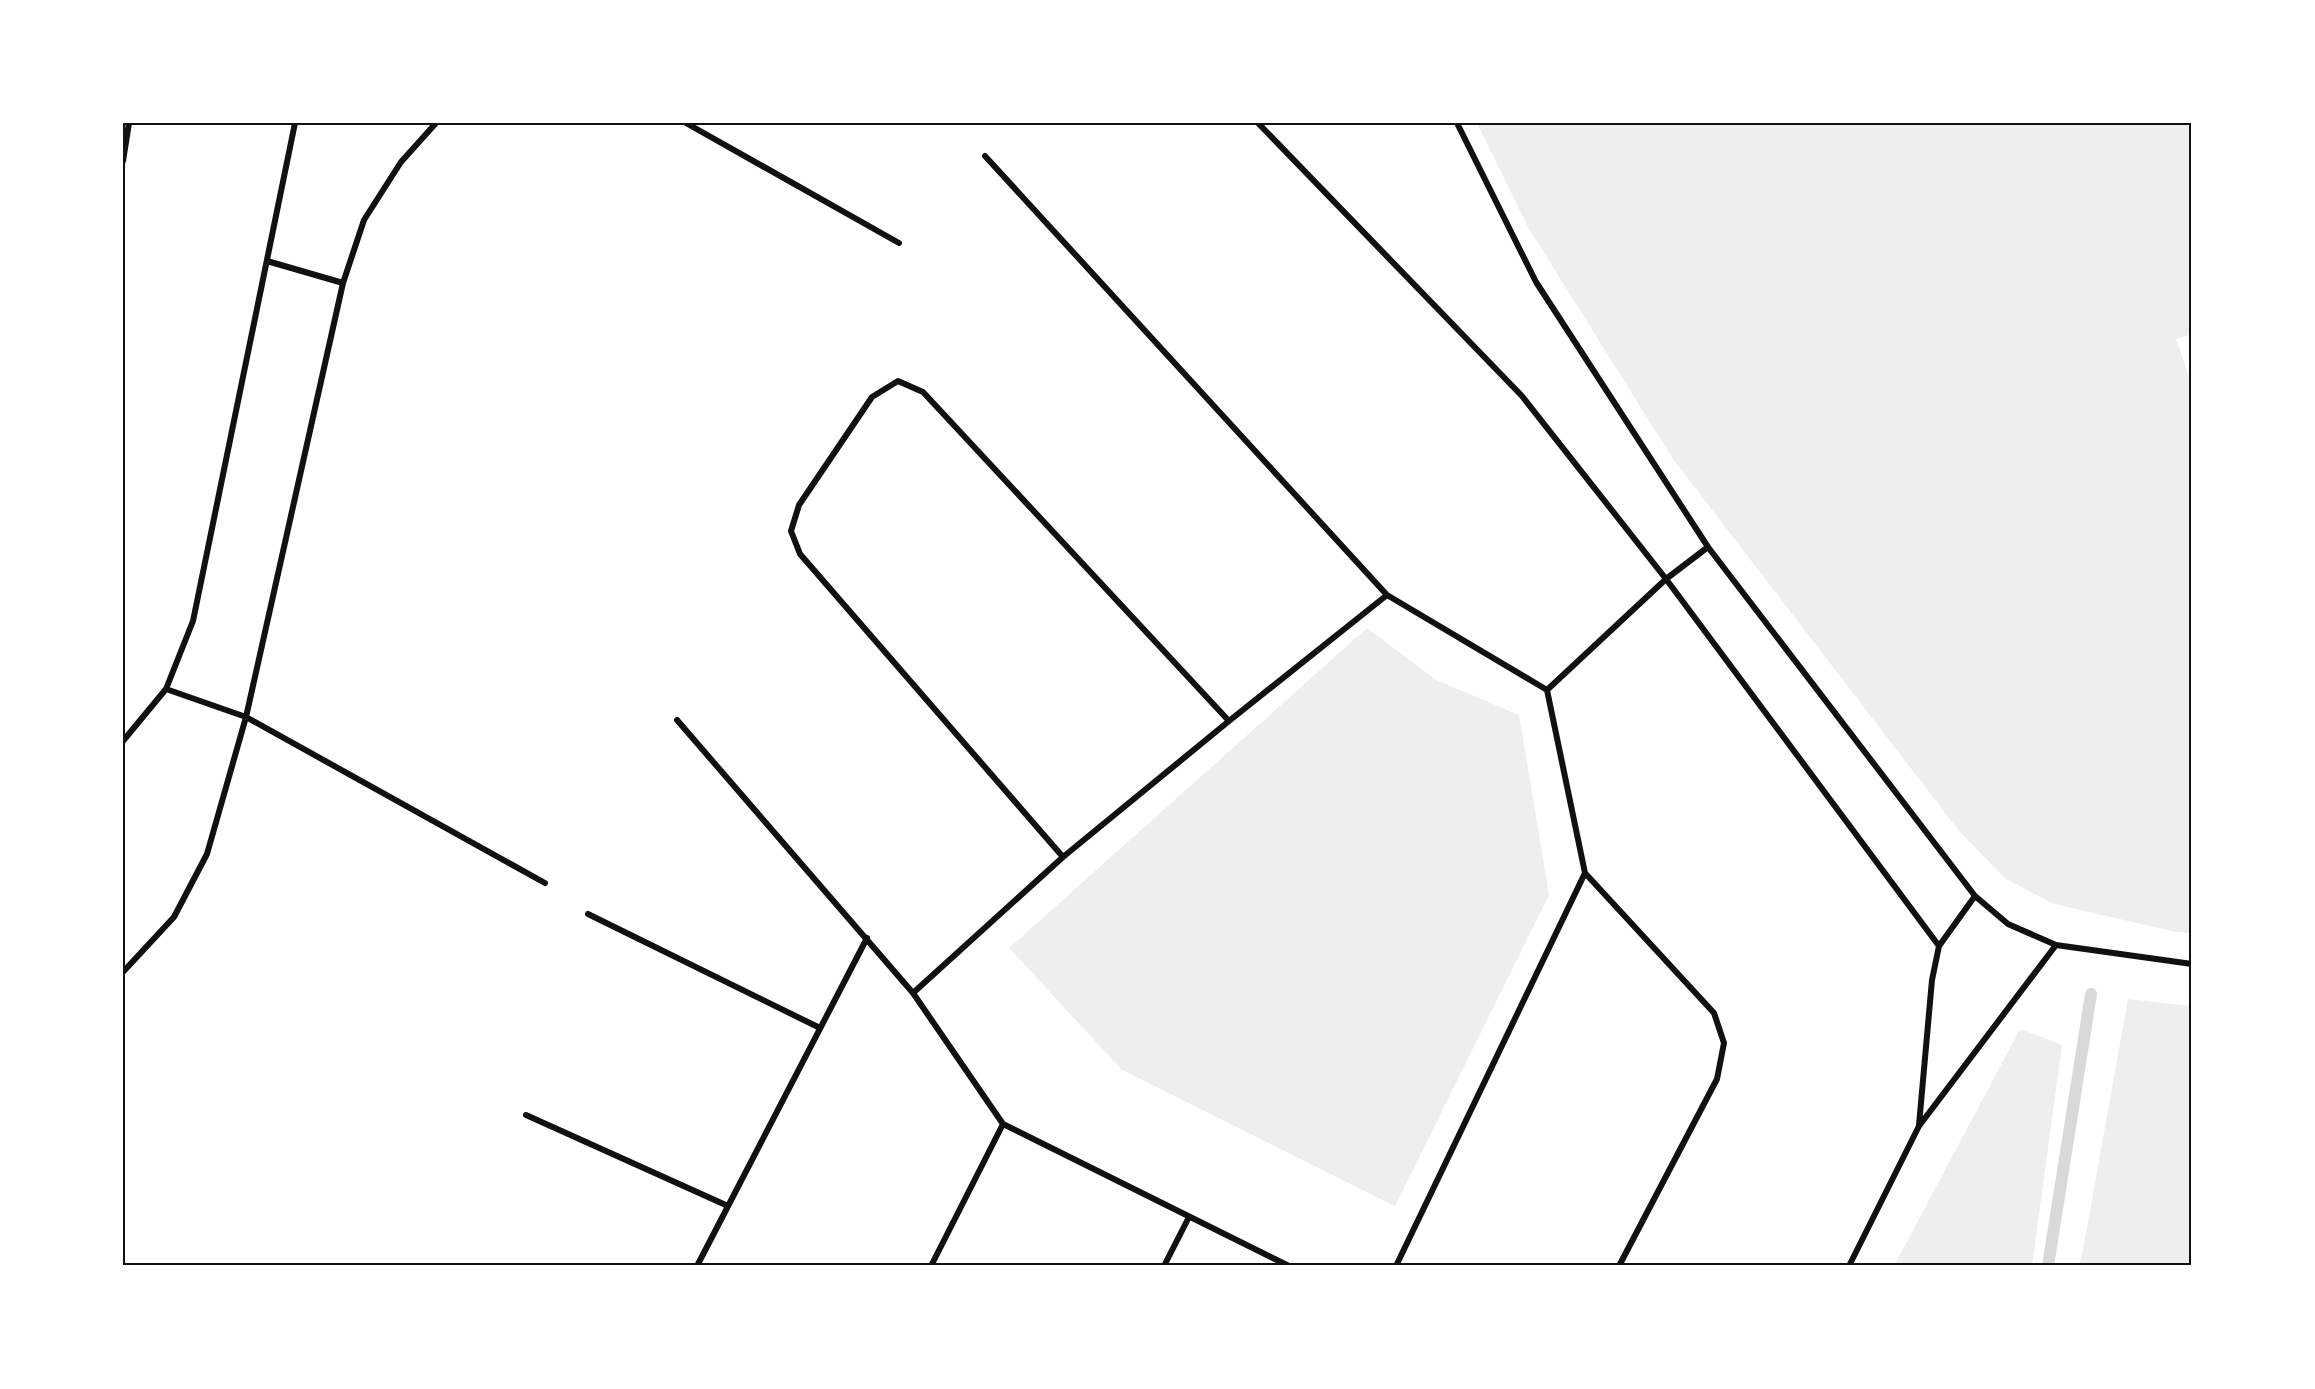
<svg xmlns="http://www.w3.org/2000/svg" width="2315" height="1389" viewBox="0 0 2315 1389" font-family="Georgia,serif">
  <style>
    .green { fill: #eee }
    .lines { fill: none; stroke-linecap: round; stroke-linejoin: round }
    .stream { stroke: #d9d9d9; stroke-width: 12 }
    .minor { stroke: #111; stroke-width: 6 }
    .neatline { fill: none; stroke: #111; stroke-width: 2 }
  </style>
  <rect width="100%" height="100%" fill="#fff"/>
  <path class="green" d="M1477 123H2192V334L2176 339 2192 385V933L2176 932 2054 904 2006 879 1959 831 1673 459 1528 227Z
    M1367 628 1436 680 1519 715 1549 895 1395 1206 1121 1069 1009 948Z
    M2128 999 2192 1006V1266H2078L2082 1255Z
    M2020 1029 2062 1045 2032 1266H1894Z"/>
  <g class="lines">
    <path class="stream" d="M2048 1266 2091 994"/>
    <path class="minor" d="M686 123 899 243
      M1258 123 1522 396 1666 579 1939 946
      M1457 123 1536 282 1708 547 1975 896 2008 924 2056 945 2192 964
      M985 156 1387 595 1547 690
      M123 161 129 123
      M267 261 343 283
      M166 689 246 717 545 883
      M1547 690 1666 579 1708 547
      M1547 690 1585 873
      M677 720 913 993 1003 1124 1289 1266
      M123 741 166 689 193 621 295 123
      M1063 857 800 554 791 531 799 505 872 397 898 381 923 392 1229 721
      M1585 873 1714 1013 1724 1043 1717 1079 1619 1266
      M588 914 820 1028
      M123 972 174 917 207 854 246 717 343 283 364 220 401 162 436 123
      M913 993 1063 857 1229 721 1387 595
      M526 1115 728 1206
      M1919 1125 1932 980 1939 946 1975 896
      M697 1266 867 938
      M931 1266 1003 1124
      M1164 1266 1189 1217
      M1396 1266 1585 873
      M1849 1266 1919 1126 2056 945"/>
  </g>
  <rect width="2315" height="1389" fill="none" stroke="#ffffff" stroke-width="249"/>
  <rect x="124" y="124" width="2066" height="1140" class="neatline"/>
</svg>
